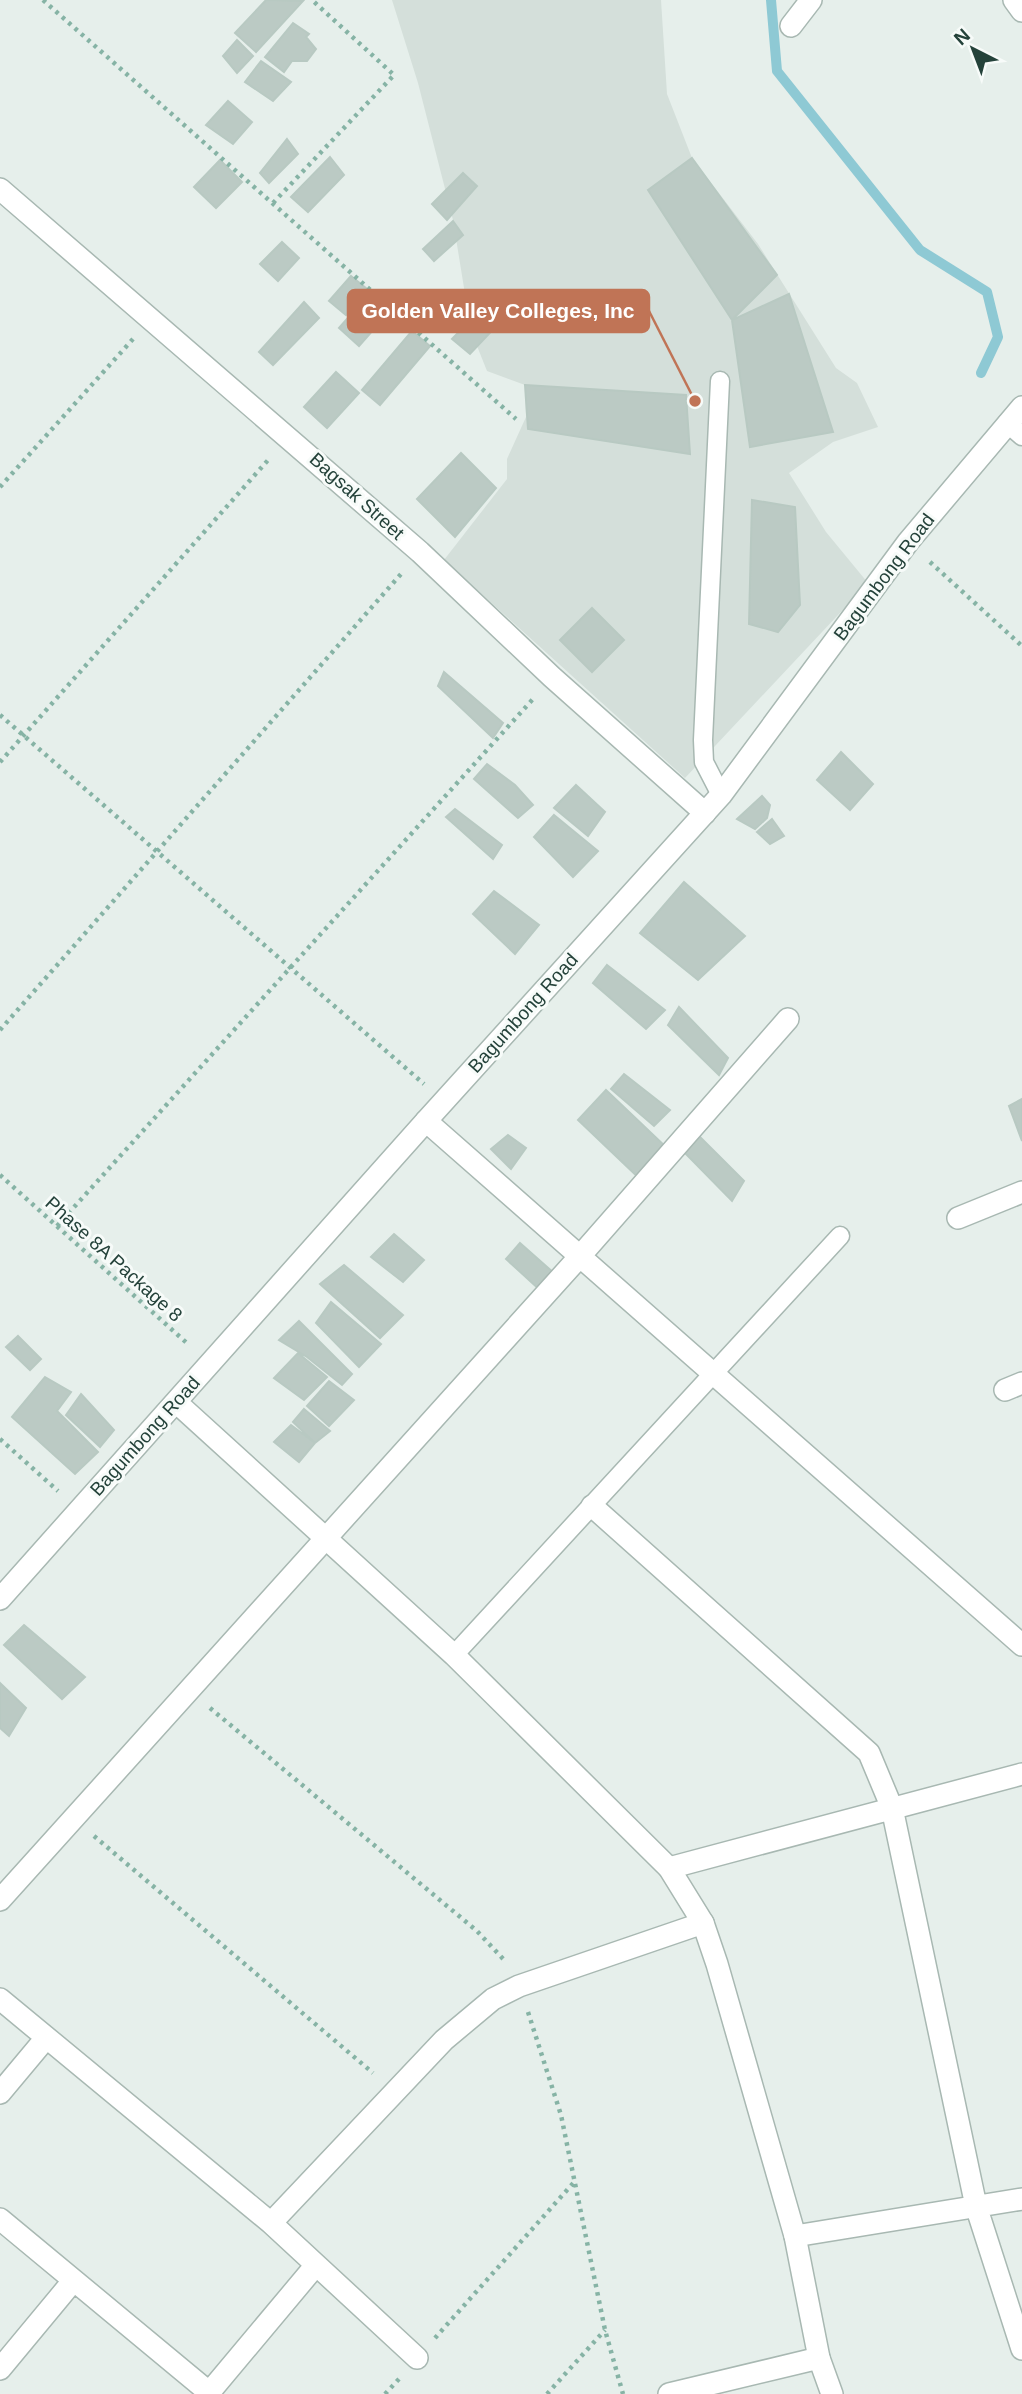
<svg xmlns="http://www.w3.org/2000/svg" width="1022" height="2394" viewBox="0 0 1022 2394" font-family="Helvetica,sans-serif">
  <style>
    .built { fill: #d4dfda }
    .lines { fill: none; stroke-linecap: round; stroke-linejoin: round }
    .stream { stroke: #8ec9d4; stroke-width: 10 }
    .building { fill: #bbcac4; stroke: #b8c9c2; stroke-width: 2 }
    .service-casing { stroke: #a8b8b2; stroke-width: 21 }
    .minor-casing { stroke: #a8b8b2; stroke-width: 24 }
    .tertiary-casing { stroke: #a8b8b2; stroke-width: 24 }
    .path { stroke: #86b3a5; stroke-width: 4.5; stroke-dasharray: 3.5 5; stroke-linecap: butt }
    .service { stroke: #fff; stroke-width: 18 }
    .minor { stroke: #fff; stroke-width: 21 }
    .tertiary { stroke: #fff; stroke-width: 21 }
    .labels { text-anchor: middle; dominant-baseline: central; stroke-width: 6; stroke-linejoin: round; paint-order: stroke }
    .street-label { font-size: 19px; fill: #24423a; stroke: #f7fbf9 }
    .leader { fill: none; stroke: #c07456; stroke-width: 2.5 }
    .callout-dot { fill: #c07456; stroke: #f7fbf9; stroke-width: 2.5 }
    .callout { fill: #c07456; stroke: #c07456; stroke-width: 2.5 }
    .callout-label { font-size: 21px; text-anchor: middle; font-weight: bold; fill: #fff }
  </style>
  <rect width="100%" height="100%" fill="#e6efeb"/>
  <path class="built" d="M392 0H661L667 94 692 158 758 244 836 368 857 383 878 427 833 442 789 473 826 532 868 583 685 778 444 560 507 479V459L526 417 525 385 487 371 471 331 453 220 418 83Z"/>
  <g class="lines">
    <path class="stream" d="M771 0 777 71 920 250 987 292 998 337 981 373"/>
  </g>
  <path class="building" d="M266 0 303 1 256 52 235 33Z
    M293 23 309 34 306 37 316 49 307 61H292L284 72 265 57Z
    M237 40 253 56 237 73 223 56Z
    M261 61 291 82 273 101 245 82Z
    M228 101 252 122 233 144 206 125Z
    M287 139 298 154 269 183 260 173Z
    M330 157 344 175 308 212 291 197Z
    M692 158 777 275 732 320 648 190Z
    M220 160 242 182 216 208 194 187Z
    M463 173 477 186 447 220 432 204Z
    M453 221 463 235 434 261 423 249Z
    M282 242 299 258 278 281 260 264Z
    M351 276 367 289 346 315 329 301Z
    M498 292 504 302 505 317 470 354 452 339Z
    M369 294 389 312 359 346 339 328Z
    M789 294 833 432 750 447 732 320Z
    M304 302 319 318 273 365 259 352Z
    M412 331 430 346 380 405 362 390Z
    M336 372 359 393 327 428 304 407Z
    M525 385 686 395 690 454 528 429Z
    M461 453 496 488 455 537 417 499Z
    M752 500 795 507 800 605 778 632 749 624Z
    M592 608 624 640 592 672 560 640Z
    M444 672 503 723 493 738 438 686Z
    M841 752 873 784 850 810 817 780Z
    M487 764 515 785 533 805 518 818 474 779Z
    M576 785 605 812 588 836 554 808Z
    M762 796 770 805 767 818 755 829 737 819Z
    M455 809 502 845 493 859 446 817Z
    M554 815 598 851 573 877 534 837Z
    M772 819 784 836 770 844 757 832Z
    M684 882 745 936 698 980 640 933Z
    M494 891 539 925 515 954 473 914Z
    M607 965 665 1010 646 1029 593 983Z
    M679 1007 728 1058 719 1075 668 1025Z
    M624 1074 670 1110 654 1126 611 1089Z
    M606 1090 668 1149 640 1179 578 1120Z
    M1022 1099V1141L1009 1106Z
    M508 1135 526 1148 511 1169 491 1149Z
    M699 1136 744 1181 732 1201 684 1152Z
    M394 1234 424 1260 403 1282 371 1257Z
    M520 1243 555 1274 540 1290 506 1259Z
    M344 1265 403 1315 380 1338 320 1284Z
    M331 1302 381 1344 359 1367 316 1323Z
    M299 1321 352 1374 342 1385 307 1357 279 1340Z
    M18 1336 41 1359 30 1370 6 1347Z
    M298 1353 327 1377 304 1400 274 1378Z
    M45 1377 71 1392 57 1411 98 1452 75 1474 12 1417Z
    M329 1381 354 1400 329 1426 307 1406Z
    M81 1394 114 1430 100 1447 66 1415Z
    M304 1409 330 1431 315 1443 293 1422Z
    M291 1425 315 1443 299 1462 274 1442Z
    M24 1625 85 1677 62 1699 4 1645Z
    M0 1683 26 1708 9 1736 0 1728Z"/>
  <g class="lines">
    <g class="service-casing">
      <path id="service" d="M720 381 703 740 704 762 721 795
        M1007 423 1022 436
        M454 1655 840 1236"/>
    </g>
    <g class="minor-casing">
      <path id="minor" d="M1014 0 1022 11
        M791 26 811 0
        M0 189 420 552 552 677 705 813
        M426 1121 1022 1645
        M958 1218 1022 1192
        M1005 1390 1022 1383
        M592 1506 869 1753 892 1808 976 2206 1022 2349
        M669 1868 1022 1774
        M0 1900 581 1255 788 1019
        M0 1999 271 2223 417 2358
        M0 2093 46 2038
        M0 2219 211 2394
        M271 2223 444 2040 493 1999 519 1986 703 1923
        M795 2236 1022 2199
        M0 2369 73 2281
        M208 2394 316 2265
        M669 2394 819 2358"/>
    </g>
    <g class="tertiary-casing">
      <path id="tertiary" d="M176 1402 454 1655 669 1868 703 1923 717 1964 795 2236 819 2358 832 2394
        M0 1599 426 1121 721 795 908 542 1022 407"/>
    </g>
    <path class="path" d="M43 0 516 419
      M273 203 394 75 312 0
      M0 487 133 339
      M930 562 1022 646
      M0 715 424 1084
      M0 762 269 459
      M0 1030 401 574
      M0 1175 189 1345
      M57 1226 533 699
      M0 1439 58 1491
      M210 1708 477 1931 506 1962
      M94 1836 373 2073
      M528 2012 561 2115 605 2330 623 2394
      M435 2338 576 2180
      M385 2394 399 2379
      M547 2394 605 2330"/>
    <use href="#service" class="service"/>
    <use href="#minor" class="minor"/>
    <use href="#tertiary" class="tertiary"/>
  </g>
  <g class="labels">
    <g class="street-label">
      <text transform="translate(357 496) rotate(42)">Bagsak Street</text>
      <text transform="translate(884 577) rotate(-53)">Bagumbong Road</text>
      <text transform="translate(523 1013) rotate(-48)">Bagumbong Road</text>
      <text transform="translate(114 1259) rotate(42)">Phase 8A Package 8</text>
      <text transform="translate(145 1436) rotate(-48)">Bagumbong Road</text>
    </g>
  </g>
  <path class="leader" d="M695 401L649 311"/>
  <circle class="callout-dot" cx="695" cy="401" r="7"/>
  <rect class="callout" x="348" y="290" width="301" height="42" rx="7"/>
  <g class="callout-label">
    <text x="498" y="318">Golden Valley Colleges, Inc</text>
  </g>
  <g transform="translate(973 49) rotate(318)" stroke="#f7fbf9" stroke-width="5" paint-order="stroke">
  <path d="M0-5L12 26L0 18L-12 26Z" fill="#24423a"/>
  <text y="-10" font-size="19" font-weight="bold" text-anchor="middle" fill="#24423a">N</text>
  </g>
</svg>
